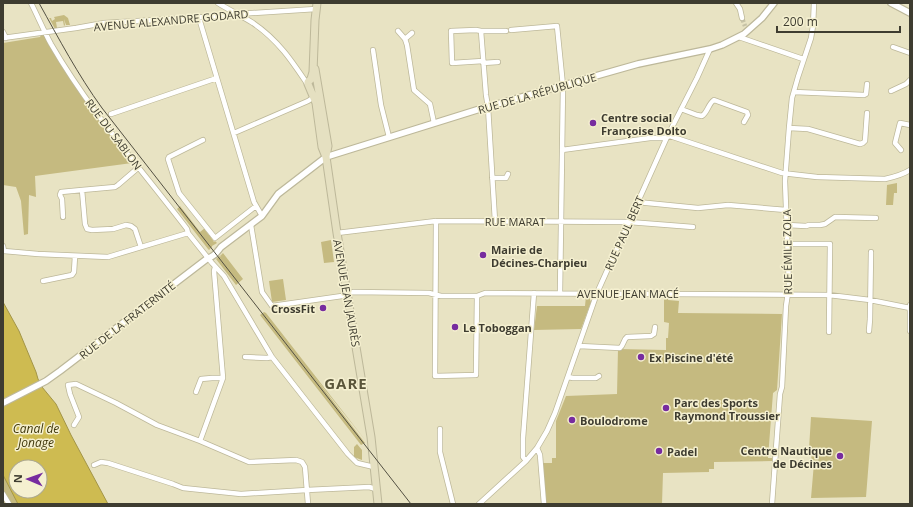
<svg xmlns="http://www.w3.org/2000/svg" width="913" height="507" viewBox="0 0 913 507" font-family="'Open Sans',sans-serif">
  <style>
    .green { fill: #c5ba80 }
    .water { fill: #cebb51; stroke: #a39547; fill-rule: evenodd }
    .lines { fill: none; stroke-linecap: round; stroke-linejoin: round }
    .minor-tunnel { stroke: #c6c2a6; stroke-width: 4.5; stroke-dasharray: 4.5 2; stroke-linecap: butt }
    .minor-casing { stroke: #bdb89a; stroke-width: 6 }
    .tertiary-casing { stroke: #bdb89a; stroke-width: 8 }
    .secondary-casing { stroke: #bdb89a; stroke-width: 9 }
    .minor { stroke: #fff; stroke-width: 4.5 }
    .tertiary { stroke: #fff; stroke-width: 5.5 }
    .secondary { stroke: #e5e0c1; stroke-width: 7 }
    .tram { stroke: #535042; stroke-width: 1 }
    .poi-dot { fill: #772c9f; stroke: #f5f0d0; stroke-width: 1.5 }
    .labels { text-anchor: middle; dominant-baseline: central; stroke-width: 3; stroke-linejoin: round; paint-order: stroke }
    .street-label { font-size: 11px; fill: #3e3c30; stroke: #f5f0d0 }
    .poi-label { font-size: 11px; font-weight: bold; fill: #3e3c30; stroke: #f5f0d0; text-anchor: start }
    .water-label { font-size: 12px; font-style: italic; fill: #41390c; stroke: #f5f0d0 }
    .district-label { font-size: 15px; font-weight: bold; letter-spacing: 1px; fill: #5a553a; stroke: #f5f0d0 }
  </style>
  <rect width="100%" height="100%" fill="#e8e3c3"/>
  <path class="green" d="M41 3 49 18H51L52 21 55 19 54 17 64 15 68 18 70 25H66L64 19 65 25 64 26 63 21 56 22 57 28 55 29Z
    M44 34 48 43 86 103 132 163 35 176 36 197 29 195 28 234 24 235 21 201 16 187 3 185V43L40 37 41 35Z
    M897 183V193H894L893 205H886L887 185Z
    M180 206 200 232 205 228V230L209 235 210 234 211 235 210 236 214 242 215 241 217 243 212 246V247L209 250 208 249 177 209Z
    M331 240 334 262 324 263 321 242Z
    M223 253 243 279 236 285 216 259 219 256 221 257 220 256Z
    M283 279 286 300 272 302 269 281Z
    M586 296 589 297 591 302 581 329 534 330 537 306H585Z
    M664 299H668V300L679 301 678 313 782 314 777 390 773 393 768 458H772V461L714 462V469H709V472L663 473 662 504H546L543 463H552V458H556V421L566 396 617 394 618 349 666 350V338H668L669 323 664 322Z
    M264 312 266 313 366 441 313 375 365 443 361 445 260 315Z
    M811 417 872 421 866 497 811 498 814 463 811 462 812 450 809 449Z
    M357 444 362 450V460L354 457V447Z
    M3 475 18 504H3Z"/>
  <path class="water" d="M3 302 19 331 36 372 38 379 42 387 56 404 71 435 108 504H18L3 475ZM16 467H40V491H16Z"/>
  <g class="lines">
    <path class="minor-tunnel" d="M742 18 745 26"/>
    <g class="minor-casing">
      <path id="minor" d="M31 3C38 17 44 31 51 44 89 110 141 169 187 229L188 233 212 263 224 276 272 357 348 454 357 463 374 467
        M218 3C229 10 242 16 253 23 278 40 292 61 308 85
        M736 3 740 9 742 18
        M199 18 254 202 262 216
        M511 30 557 26 563 86 560 293
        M398 31 405 39 407 45 414 90 430 104 434 123
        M481 31H506
        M3 32 6 38
        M739 37 803 59
        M3 38 76 28 104 23 223 16 237 14 316 9
        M405 39 412 33
        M893 47 910 53
        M373 50 381 105 389 137
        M483 61 452 63 451 31 476 30 481 31 486 95 488 107 495 221
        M483 63 498 62
        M891 91 906 84 910 80
        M794 92 864 95 866 94 867 84
        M681 109 697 115 702 116C708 112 708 104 714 100L747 112 748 115 744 122
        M111 114 217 78
        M789 128 808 129 860 144 863 143 865 141 867 113
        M234 133 308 101 314 97
        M203 140 169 157 168 159 179 193 215 238 256 206
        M562 150 650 138H664L670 136 782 173 817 177 885 179C894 177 902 175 910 170
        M901 150 895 143 900 123 910 125
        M139 167 118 185 115 187 82 190 85 224 87 229 92 230 113 229 126 225 131 226 135 229 141 247
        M492 178H506L508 174
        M637 202 698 208 728 205 786 210
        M63 217 62 199 60 195 61 192 82 190
        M436 221 435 376 476 375 477 296
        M251 225 262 292 272 306 342 296 353 292 429 293 441 296H477L485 293 829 295 870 300 910 308
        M787 225 806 226 809 225H820L825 224 835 217 876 218
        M337 233 436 221 629 222 693 227
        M793 244H830L829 332
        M3 246 4 251 38 254 108 257 188 233
        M43 281 72 275 74 272 75 256
        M910 305V331
        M869 331 870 319 871 252
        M579 346 620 348C624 345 623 340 627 337L651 336 654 334 655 327
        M245 357 267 358 272 357
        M568 377 573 378H596L599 376
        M196 392 201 379 212 378H223
        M74 425 79 417 70 394 68 385 76 384 116 403 157 425 200 441 249 462 296 460 302 462 305 467 308 504
        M440 429V452L453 504
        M200 441 223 378 214 271 215 267
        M537 448 540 455 544 504
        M526 461 523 457V438L534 293
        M94 465 101 462 108 463 173 484 183 488 241 494 307 490 369 487 376 489
        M3 494 9 504
        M479 504 526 461 537 448 547 431 555 413 597 293 667 137 697 78 710 49
        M772 504 780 394 782 387 786 306 789 286 785 181 789 128 792 98 798 77 811 38 813 26 814 3"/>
    </g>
    <g class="tertiary-casing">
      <path id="tertiary" d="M891 3 910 13
        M3 403 46 381 60 371 208 258C214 257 217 252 221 247L262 216 278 194 326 157 483 108 638 64 710 49 722 45 744 34 762 18 774 3"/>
    </g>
    <g class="secondary-casing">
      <path id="secondary" d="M317 3 315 20 313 72 311 79 308 82V84L316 103 322 147 326 157 337 233 371 437 378 504
        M315 69 328 146 326 156"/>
    </g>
    <use href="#minor" class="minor"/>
    <use href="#tertiary" class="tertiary"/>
    <use href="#secondary" class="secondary"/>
    <path class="tram" d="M39 3C59 39 78 75 102 108L411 504"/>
  </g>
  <g class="poi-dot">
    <circle cx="593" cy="123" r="4"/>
    <circle cx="483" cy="255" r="4"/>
    <circle cx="323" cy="308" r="4"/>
    <circle cx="455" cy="327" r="4"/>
    <circle cx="641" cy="357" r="4"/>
    <circle cx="666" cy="408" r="4"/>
    <circle cx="572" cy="420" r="4"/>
    <circle cx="659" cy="451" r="4"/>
    <circle cx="840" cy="456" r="4"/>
  </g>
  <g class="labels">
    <g class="street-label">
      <text transform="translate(171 20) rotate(-5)">AVENUE ALEXANDRE GODARD</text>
      <text transform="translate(537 93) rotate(-16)">RUE DE LA RÉPUBLIQUE</text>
      <text transform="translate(114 134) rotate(53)">RUE DU SABLON</text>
      <text x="515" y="221">RUE MARAT</text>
      <text transform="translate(624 233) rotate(-66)">RUE PAUL BERT</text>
      <text transform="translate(787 252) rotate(-91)">RUE ÉMILE ZOLA</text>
      <text transform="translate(347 293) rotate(80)">AVENUE JEAN JAURÈS</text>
      <text x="628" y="293">AVENUE JEAN MACÉ</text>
      <text transform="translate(127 320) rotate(-38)">RUE DE LA FRATERNITÉ</text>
    </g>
    <g class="poi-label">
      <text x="601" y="117">Centre social<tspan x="601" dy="13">Françoise Dolto</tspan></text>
      <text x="491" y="249">Mairie de<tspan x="491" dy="13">Décines-Charpieu</tspan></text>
      <text x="315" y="308" text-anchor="end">CrossFit</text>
      <text x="463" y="327">Le Toboggan</text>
      <text x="649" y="357">Ex Piscine d'été</text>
      <text x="674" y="402">Parc des Sports<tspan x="674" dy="13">Raymond Troussier</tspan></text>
      <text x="580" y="420">Boulodrome</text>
      <text x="832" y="450" text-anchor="end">Centre Nautique<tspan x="832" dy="13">de Décines</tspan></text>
      <text x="667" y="451">Padel</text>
    </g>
    <g class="water-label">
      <text x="36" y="428">Canal de<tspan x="36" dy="14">Jonage</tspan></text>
    </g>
    <g class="district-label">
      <text x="346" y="383">GARE</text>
    </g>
  </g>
  <rect width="913" height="507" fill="none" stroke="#3e3c30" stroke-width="8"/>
  <g transform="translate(28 479) rotate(272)"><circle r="19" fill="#f5f0d0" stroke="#aca890"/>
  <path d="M0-3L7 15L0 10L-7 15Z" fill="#772c9f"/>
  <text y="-6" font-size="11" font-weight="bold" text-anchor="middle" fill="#3e3c30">N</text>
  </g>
  <path d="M777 26v6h123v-6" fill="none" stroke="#3e3c30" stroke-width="2"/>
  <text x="783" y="26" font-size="12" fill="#3e3c30" stroke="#f5f0d0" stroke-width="3" paint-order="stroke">200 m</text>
</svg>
